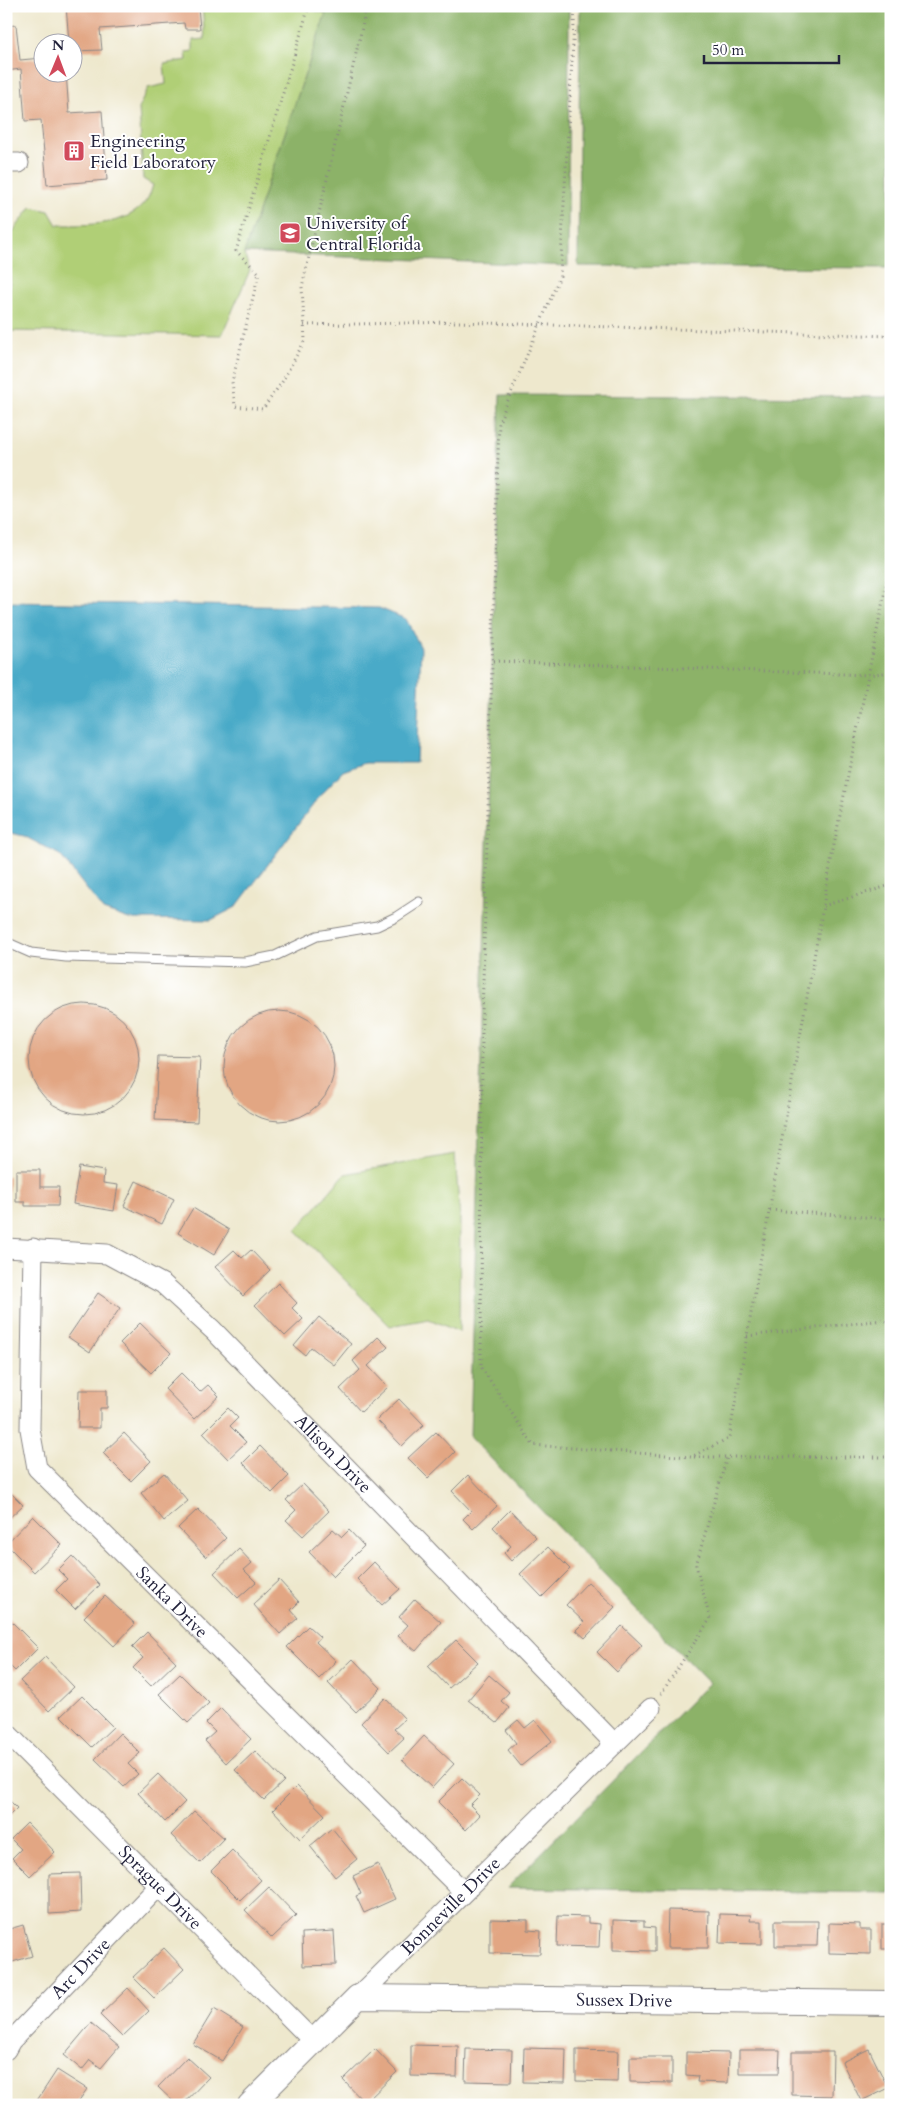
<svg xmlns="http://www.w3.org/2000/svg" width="897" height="2111" viewBox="0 0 897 2111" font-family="Cardo,serif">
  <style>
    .green { fill: #b0cf76; stroke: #697858 }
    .forest { fill: #8cb267; stroke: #576a51 }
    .water { fill: #49aac8; stroke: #366682 }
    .building { fill: #e2a683 }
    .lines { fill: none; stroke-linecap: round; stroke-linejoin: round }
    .service-casing { stroke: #888584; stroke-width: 11 }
    .minor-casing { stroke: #888584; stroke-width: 21 }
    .tertiary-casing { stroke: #888584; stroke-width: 26 }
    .path { stroke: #888584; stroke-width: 3; stroke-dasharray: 1 4; stroke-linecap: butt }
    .service { stroke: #fff; stroke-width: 9 }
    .minor { stroke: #fff; stroke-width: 19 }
    .tertiary { stroke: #fff; stroke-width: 24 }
    .labels { text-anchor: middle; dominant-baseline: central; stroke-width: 4; stroke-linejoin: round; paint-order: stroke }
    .poi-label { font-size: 18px; fill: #22223b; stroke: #fff; text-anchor: start }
    .street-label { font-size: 18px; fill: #22223b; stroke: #fff }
  </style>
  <rect width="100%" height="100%" fill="#fff"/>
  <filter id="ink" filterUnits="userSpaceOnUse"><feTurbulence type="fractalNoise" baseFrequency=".02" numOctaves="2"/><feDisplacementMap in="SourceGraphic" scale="10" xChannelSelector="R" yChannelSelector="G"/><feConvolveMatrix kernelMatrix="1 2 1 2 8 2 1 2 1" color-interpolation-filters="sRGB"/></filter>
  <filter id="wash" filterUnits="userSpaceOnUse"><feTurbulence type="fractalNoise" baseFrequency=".0096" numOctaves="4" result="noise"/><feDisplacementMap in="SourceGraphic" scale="20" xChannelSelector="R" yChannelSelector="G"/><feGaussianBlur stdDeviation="1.12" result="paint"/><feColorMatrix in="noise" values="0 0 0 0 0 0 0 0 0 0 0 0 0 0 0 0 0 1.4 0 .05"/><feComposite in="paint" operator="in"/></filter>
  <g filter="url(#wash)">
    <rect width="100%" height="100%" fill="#eee8cd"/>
    <path class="green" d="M202 6H297L326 13 244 253 250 270 222 335 8 331 12 233 31 207 49 211 57 225C92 225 143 227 153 185L143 179 139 107 148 88 166 84 164 64 187 60 186 52 193 51V40L205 39Z
      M455 1154 460 1219 459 1332 429 1319 390 1326 296 1230 345 1174Z"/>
    <path class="forest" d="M297 6H569L568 266 244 253 326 13Z
      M580 6H891V268L578 266Z
      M500 395 891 397V1893L507 1888 709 1683 470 1437Z"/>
    <path class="water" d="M6 602 379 608 406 619 421 648 416 763H365L343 771 322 793 236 907 211 920 129 919 103 910 60 855 24 836 6 832Z"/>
    <g id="blocks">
      <path class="building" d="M66 6H198L200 29H185L184 23 100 29 102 50 72 51V42H69Z
        M16 25 20 60 42 58V72H66L69 113 102 111 107 180 47 185 41 120 25 121 21 69 6 71V26Z
        M29 1059a55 55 0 1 1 110 0a55 55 0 1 1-110 0Z
        M224 1066a55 55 0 1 1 110 0a55 55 0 1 1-110 0Z
        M158 1056 200 1057 197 1122 155 1120Z
        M79 1167 104 1171 103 1183 118 1185 114 1211 73 1204Z
        M16 1170H40V1187H59L58 1206H25V1202H16Z
        M6 1176H9L8 1202 6 1201Z
        M136 1181 174 1199 162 1224 124 1206Z
        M193 1208 229 1230 214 1255 178 1233Z
        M234 1250 242 1258 251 1250 270 1270 243 1296 215 1267Z
        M278 1283 297 1303 292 1308 303 1319 285 1336 255 1305Z
        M98 1293 120 1308 90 1352 68 1337Z
        M319 1317 351 1344 334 1365 311 1347 305 1355 294 1346Z
        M140 1323 171 1353 151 1373 120 1343Z
        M378 1337 388 1347 368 1366 388 1387 361 1412 340 1389 360 1370 353 1361Z
        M181 1373 200 1392 208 1385 219 1396 194 1419 165 1389Z
        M79 1390H107V1408H100V1428H78Z
        M399 1399 424 1425 402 1446 377 1420Z
        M228 1408 238 1418 230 1426 246 1442 228 1459 203 1433Z
        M436 1432 455 1452 428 1478 408 1458Z
        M124 1433 151 1461 131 1481 103 1453Z
        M260 1446 289 1476 272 1493 243 1463Z
        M164 1473 188 1501 164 1521 141 1493Z
        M468 1475 497 1506 473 1529 463 1519 471 1511 452 1491Z
        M303 1484 329 1511 303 1536 286 1520 296 1510 286 1500Z
        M6 1488 23 1505 6 1521Z
        M198 1509 226 1538 206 1557 178 1528Z
        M510 1510 536 1537 511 1561 504 1553 511 1546 493 1527Z
        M33 1516 62 1545 34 1572 6 1544Z
        M333 1529 342 1537 349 1530 364 1546 333 1577 309 1552Z
        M548 1547 570 1569 542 1597 520 1574Z
        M239 1549 252 1563 244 1570 256 1582 238 1598 214 1573Z
        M72 1556 100 1585 75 1609 56 1590 67 1579 58 1570Z
        M374 1562 400 1589 382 1605 357 1579Z
        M279 1580 299 1602 291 1610 298 1618 280 1634 253 1604Z
        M588 1582 615 1607 585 1638 576 1630 584 1622 566 1605Z
        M105 1596 135 1624 114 1646 84 1617Z
        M415 1599 441 1622 416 1651 398 1636 408 1625 399 1617Z
        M8 1618 38 1648 15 1671 6 1662V1620Z
        M308 1626 320 1637 316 1642 336 1661 319 1679 287 1647Z
        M622 1626 642 1645 617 1672 597 1652Z
        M147 1632 176 1662 151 1686 133 1668 143 1658 132 1647Z
        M456 1640 478 1662 449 1688 428 1666Z
        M45 1657 74 1687 49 1711 20 1681Z
        M353 1659 381 1688 356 1712 328 1683Z
        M180 1674 209 1703 188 1723 159 1694Z
        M489 1675 509 1692 501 1701 509 1708 497 1723 468 1700Z
        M82 1696 113 1727 92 1747 61 1716Z
        M385 1698 405 1719 394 1729 404 1738 389 1752 361 1723Z
        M221 1708 251 1739 226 1763 205 1741 215 1732 206 1723Z
        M518 1720 525 1728 535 1720 552 1741 521 1766 508 1750 516 1743 506 1730Z
        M120 1733 140 1753 128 1764 138 1774 124 1787 95 1759Z
        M424 1736 454 1764 432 1788 402 1760Z
        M255 1751 284 1781 264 1800 235 1770Z
        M158 1774 185 1802 165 1822 138 1793Z
        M462 1778 480 1795 470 1805 480 1815 466 1830 438 1802Z
        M297 1786 325 1815 300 1839 273 1810Z
        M6 1797 17 1808 6 1819Z
        M194 1811 224 1838 200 1863 171 1835Z
        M27 1823 55 1852 30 1876 12 1858 21 1849 11 1839Z
        M332 1828 357 1859 335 1877 310 1846Z
        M232 1850 261 1880 240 1900 211 1871Z
        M378 1864 395 1899 364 1913 356 1896 361 1894 353 1876Z
        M80 1873 81 1912 49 1914V1874Z
        M269 1887 296 1915 272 1938 245 1910Z
        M668 1910 709 1911 708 1948H667Z
        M720 1914 751 1915 750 1921H762V1944L719 1943Z
        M558 1916 588 1917V1923L600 1924 599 1947 557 1946Z
        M490 1919 528 1920V1930L541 1931 540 1954 490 1953Z
        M613 1920 644 1921V1927L655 1928V1951L613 1950Z
        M775 1921H818L817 1946H775Z
        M829 1923 860 1924V1930H871V1954L829 1953Z
        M882 1924H891V1949H882Z
        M23 1925 32 1956 6 1964V1930Z
        M334 1931 336 1965 303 1966 302 1933Z
        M164 1948 184 1969 154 1998 133 1977Z
        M128 1988 149 2011 122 2037 100 2015Z
        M214 2009 243 2027 222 2061 193 2044Z
        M91 2023 119 2047 101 2068 90 2060 82 2070 64 2055Z
        M411 2045 458 2046 457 2077 411 2076Z
        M524 2048 566 2049 565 2083 523 2082Z
        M375 2049 397 2072 365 2103 343 2080Z
        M466 2049 512 2050 511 2082 465 2081Z
        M869 2049 888 2088 861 2101 842 2062Z
        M576 2050 618 2051 617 2082 576 2081Z
        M739 2050H780L779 2073H739Z
        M686 2052 729 2053 728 2083 697 2082 698 2076 686 2075Z
        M792 2052H833L832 2096 792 2095Z
        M187 2057 209 2077 182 2105H177L158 2087Z
        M630 2057H672V2083L630 2082Z
        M57 2070 87 2089 76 2105H34Z"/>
    </g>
  </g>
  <g filter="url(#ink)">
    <use href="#blocks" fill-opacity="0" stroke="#888584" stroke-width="1"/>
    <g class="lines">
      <g class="service-casing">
        <path id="service" d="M6 942 31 953 66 957 245 962 275 956 317 936 377 926 396 917 419 902"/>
      </g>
      <g class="minor-casing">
        <g id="minor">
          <path d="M6 163H19"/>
          <path id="s1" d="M6 1248 107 1254 163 1284 213 1330 615 1744"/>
          <path id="s2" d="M33 1248 30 1429 37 1468 464 1892"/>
          <path id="s3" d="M6 1732 314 2042"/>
          <path id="s4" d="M358 1997 651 1708"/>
          <path id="s5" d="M6 2050 11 2041 158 1887"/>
        </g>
      </g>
      <g class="tertiary-casing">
        <g id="tertiary">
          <path id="s6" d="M250 2105 358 1997 891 2003"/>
        </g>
      </g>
      <path class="path" d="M309 6 236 251 259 273 232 382 235 406 263 409 282 382 305 340 302 287 367 6
        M575 6 560 276 499 422 482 1017 481 1367 533 1445 691 1457 729 1438 833 850 891 561
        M304 325 458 322 891 336
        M493 661 868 675 891 672
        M823 906 891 885
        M770 1210 891 1219
        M747 1336 883 1320 891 1322
        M694 1457H891
        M661 1694 710 1619 696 1565 727 1457"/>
      <use href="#service" class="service"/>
      <use href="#minor" class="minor"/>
      <use href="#tertiary" class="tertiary"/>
    </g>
  </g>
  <defs>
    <g id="building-square" transform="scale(1.125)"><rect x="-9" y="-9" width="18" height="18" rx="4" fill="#d1495b" stroke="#fff"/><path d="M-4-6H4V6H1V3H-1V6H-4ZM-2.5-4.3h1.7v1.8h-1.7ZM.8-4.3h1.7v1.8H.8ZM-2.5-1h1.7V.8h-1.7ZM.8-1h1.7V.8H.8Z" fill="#fff"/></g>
    <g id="university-square" transform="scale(1.125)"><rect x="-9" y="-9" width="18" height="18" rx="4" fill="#d1495b" stroke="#fff"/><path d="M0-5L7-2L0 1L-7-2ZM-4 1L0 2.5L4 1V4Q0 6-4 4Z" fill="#fff"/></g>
  </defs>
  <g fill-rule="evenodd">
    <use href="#building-square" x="74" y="151"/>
    <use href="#university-square" x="290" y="233"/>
  </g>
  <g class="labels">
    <g class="poi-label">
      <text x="90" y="141">Engineering<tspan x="90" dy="21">Field Laboratory</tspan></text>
      <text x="306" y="223">University of<tspan x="306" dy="21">Central Florida</tspan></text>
    </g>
    <g class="street-label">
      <text stroke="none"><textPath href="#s1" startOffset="405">Allison Drive</textPath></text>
      <text stroke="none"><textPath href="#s2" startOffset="411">Sanka Drive</textPath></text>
      <text stroke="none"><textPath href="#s3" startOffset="219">Sprague Drive</textPath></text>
      <text stroke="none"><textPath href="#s4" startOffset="130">Bonneville Drive</textPath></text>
      <text stroke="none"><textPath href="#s5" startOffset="111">Arc Drive</textPath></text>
      <text stroke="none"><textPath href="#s6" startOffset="419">Sussex Drive</textPath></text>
    </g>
  </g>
  <rect width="897" height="2111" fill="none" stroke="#fff" stroke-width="25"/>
  <g transform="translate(58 58) rotate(1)"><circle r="24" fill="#ffffff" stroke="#a7a7b1"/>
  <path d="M0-4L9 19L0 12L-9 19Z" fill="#d1495b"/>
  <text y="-8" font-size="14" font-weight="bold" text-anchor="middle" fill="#22223b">N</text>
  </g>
  <path d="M704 55v8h135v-8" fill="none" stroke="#22223b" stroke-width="2.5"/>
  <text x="712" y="55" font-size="15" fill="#22223b" stroke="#ffffff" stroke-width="4" paint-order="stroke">50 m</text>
</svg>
